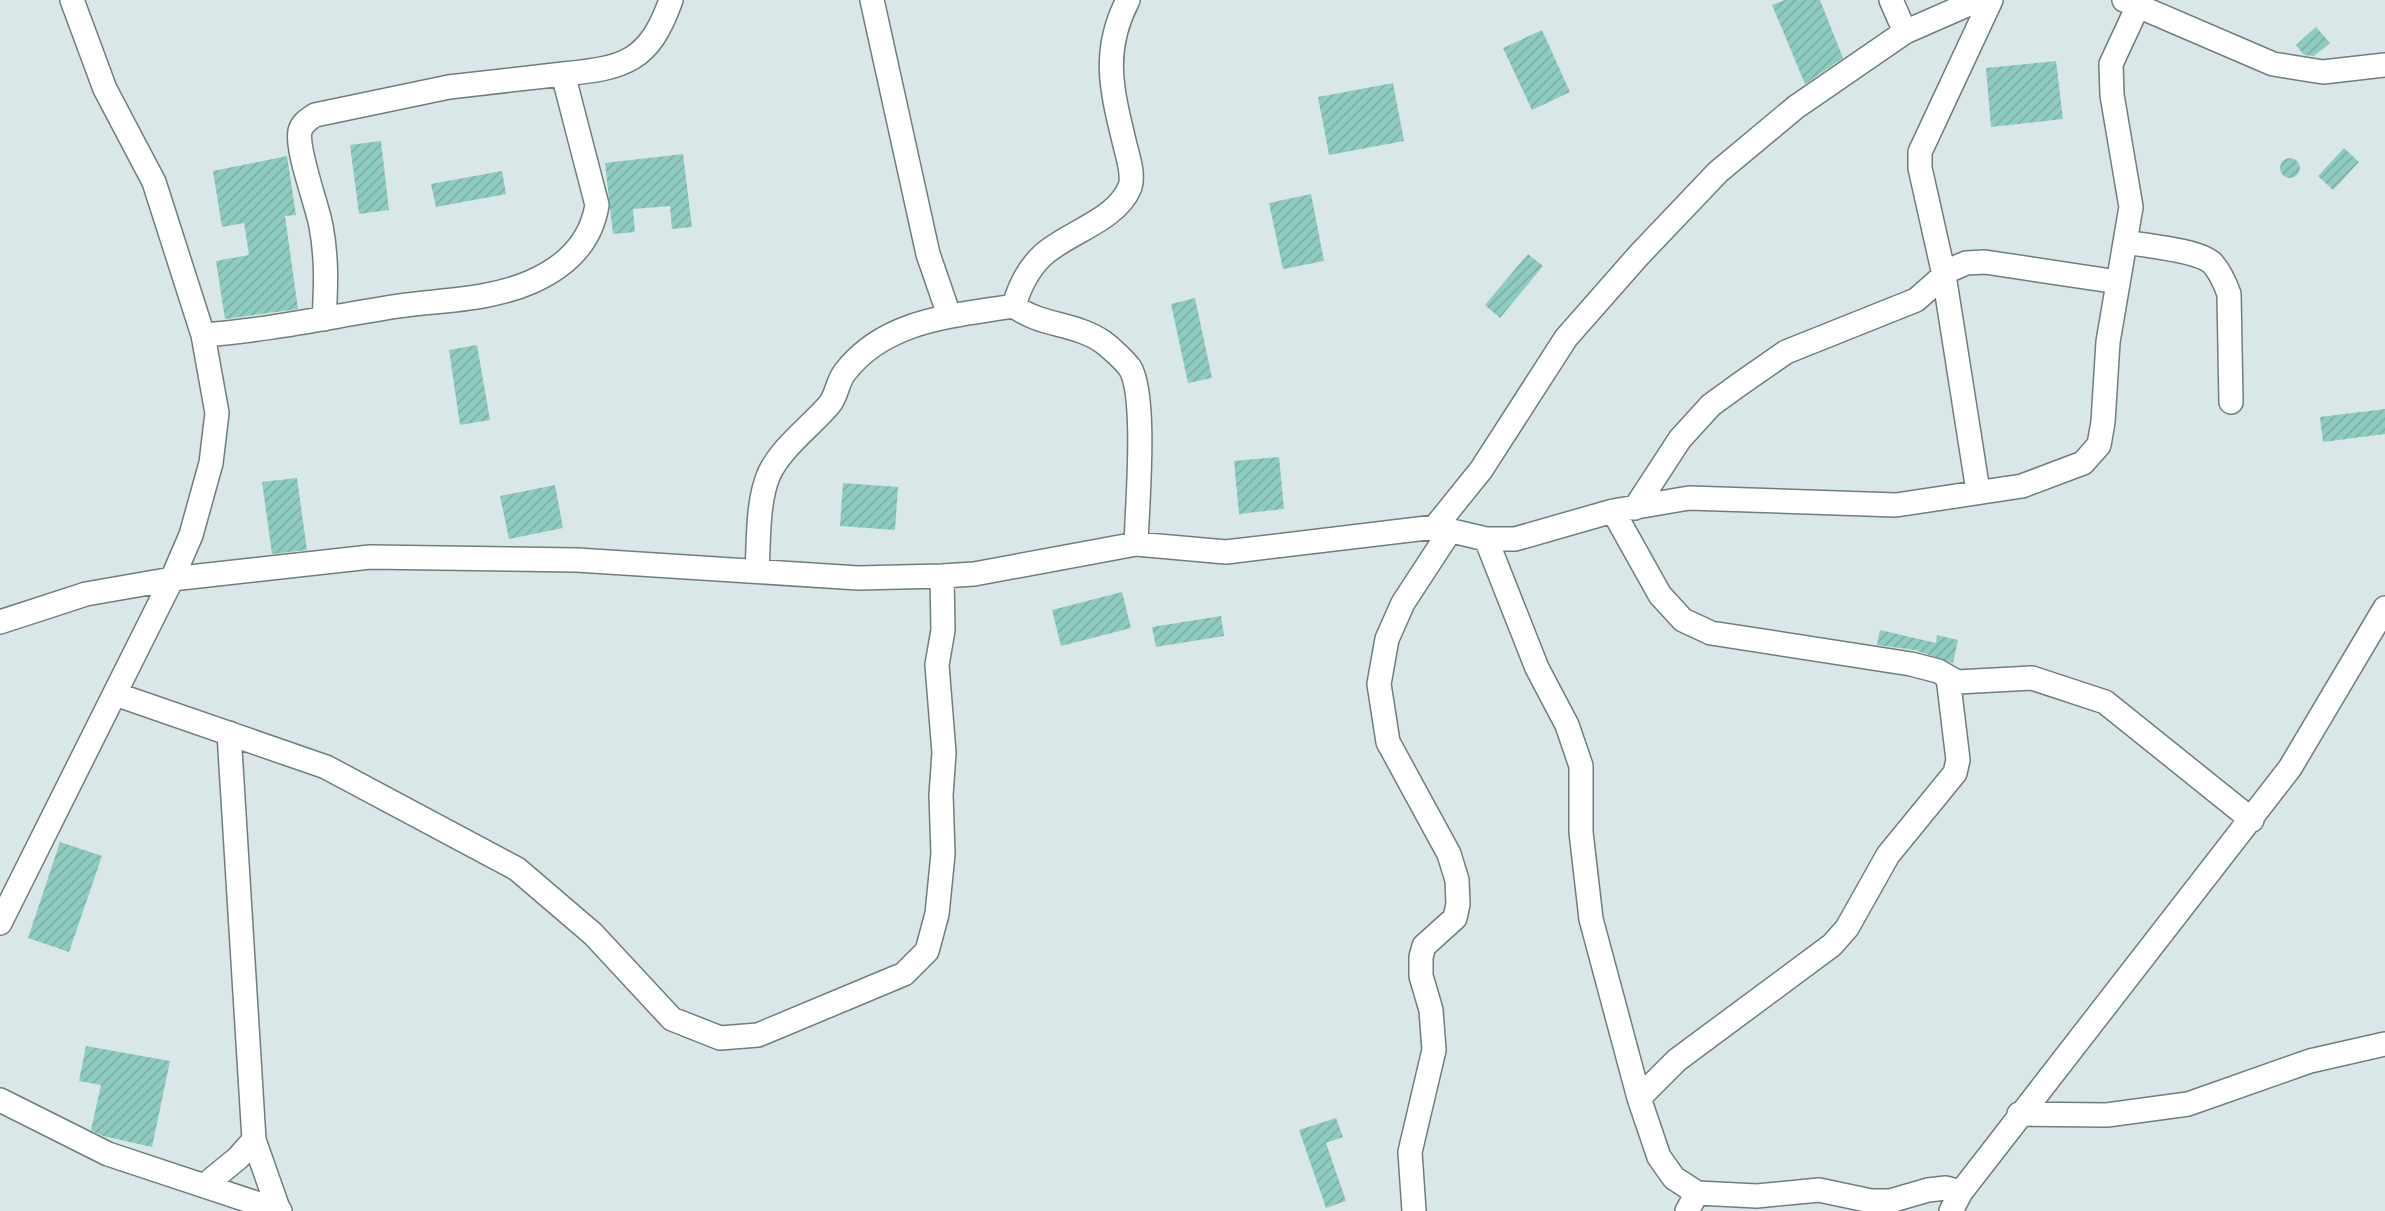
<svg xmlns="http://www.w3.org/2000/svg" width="2385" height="1211" viewBox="0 0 2385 1211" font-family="Overpass,sans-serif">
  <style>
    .building { fill: url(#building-hatch) }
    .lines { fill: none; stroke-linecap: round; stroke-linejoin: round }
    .minor-casing { stroke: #707d7d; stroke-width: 26 }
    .minor { stroke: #fff; stroke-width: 23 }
  </style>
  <defs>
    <pattern id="building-hatch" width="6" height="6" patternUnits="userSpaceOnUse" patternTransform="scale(1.75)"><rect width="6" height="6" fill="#8fccc0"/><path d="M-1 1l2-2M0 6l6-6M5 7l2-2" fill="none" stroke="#7bafa5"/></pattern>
  </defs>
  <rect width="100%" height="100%" fill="#d9e7e8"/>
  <path class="building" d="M1785 0H1820L1843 58 1805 84 1772 5Z
    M2316 27 2330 43 2314 56 2304 55 2296 45Z
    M1542 30 1570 92 1532 110 1503 48Z
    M2056 61 2063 119 1991 127 1986 68Z
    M1393 83 1404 141 1329 155 1318 97Z
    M381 141 389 210 359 214 350 145Z
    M2344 148 2359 162 2333 190 2318 176Z
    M683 154 692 227 672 229 670 206 633 209 635 232 613 234 605 163Z
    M287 156 296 215 285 216 298 309 225 319 216 261 249 255 244 223 222 227 213 171Z
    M2280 168a10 10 0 1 1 20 0a10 10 0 1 1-20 0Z
    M502 171 506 194 436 207 431 184Z
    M1311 194 1324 261 1283 269 1269 203Z
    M1528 254 1543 266 1500 318 1485 305Z
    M1195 298 1212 378 1188 383 1171 304Z
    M477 345 490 420 460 425 449 350Z
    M2385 409V434L2323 442 2320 417Z
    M1279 457 1284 509 1239 514 1234 461Z
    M297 478 307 550 272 554 262 482Z
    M843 483 898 487 895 530 840 526Z
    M555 485 563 528 509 539 500 496Z
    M1122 592 1131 628 1061 646 1052 610Z
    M1221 616 1224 636 1156 647 1152 627Z
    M1880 630 1936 643 1937 635 1958 640 1953 663 1915 650 1877 645Z
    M60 842 102 856 69 952 28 938Z
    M86 1046 170 1061 152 1147 103 1136 91 1130 101 1085 79 1081Z
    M1336 1118 1343 1137 1326 1143 1346 1201 1326 1208 1299 1130Z"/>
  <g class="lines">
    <g class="minor-casing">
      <path id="minor" d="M872 0 928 254 949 315
        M1128 0C1101 52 1112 91 1125 145 1128 157 1134 175 1130 187 1116 221 1068 232 1043 255 1028 269 1019 288 1014 306 1040 326 1076 323 1103 342 1111 348 1124 360 1130 368 1147 396 1137 508 1136 544
        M1891 0 1905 32
        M2124 0 2273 64 2323 72 2385 65
        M2126 242C2146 246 2200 250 2213 264 2221 273 2225 283 2229 294L2231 402
        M324 319C326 287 327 258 321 226 317 204 296 150 300 131 302 123 309 119 315 115L449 87 563 74
        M203 335C270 330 333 316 399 306 442 300 490 300 531 282 565 267 591 243 597 205L563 74C625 68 649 62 671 0
        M1978 491 1944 275 1920 168V152L1991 0
        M1635 508 1680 439 1711 405 1740 384 1786 352 1916 300 1950 270 1966 263 1985 262 2118 282
        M1613 511 1660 595 1683 620 1711 633 1911 664 1938 671 1957 682 2032 678 2105 702 2252 820
        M1435 527 1486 539H1515L1613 511 1689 498 1896 505 2022 486 2083 463 2099 445 2103 422 2108 342 2131 207 2112 95 2111 64 2137 8
        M1486 539 1537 668 1567 725 1581 766V832L1591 919 1639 1098 1659 1157 1674 1178 1697 1193
        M757 570C759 540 757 502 769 474 781 448 810 427 829 405 837 396 837 382 845 372 886 319 954 316 1014 306
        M0 622 86 594 172 579 370 557 577 560 858 578 942 576 974 574 1136 544 1226 552 1435 527 1481 470 1566 338 1639 255 1718 172 1796 107 1905 32 1978 0
        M115 694 326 767 517 869 593 934 672 1019 720 1038 758 1035 904 974 927 951 937 914 943 854 941 795 944 753 937 665 943 630 942 576
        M229 733 254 1140 279 1211
        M0 923 172 579 191 535 211 463 217 413 203 335 154 182 105 89 72 0
        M1639 1098 1677 1060 1832 945 1847 928 1888 855 1955 773 1958 760 1948 677
        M0 1100 108 1154 280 1211
        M2019 1114 2107 1115 2188 1104 2310 1061 2385 1044
        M205 1185 238 1158 254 1140
        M1414 1211 1410 1152 1434 1050 1431 1010 1421 976V957L1424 946 1455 918 1458 904 1457 880 1449 854 1388 742 1379 684 1387 639 1403 603 1450 531
        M1687 1211 1697 1193 1757 1196 1819 1190 1871 1201H1890L1928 1190 1946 1188 1961 1192 2290 768 2385 608
        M1951 1211 1961 1192"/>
    </g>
    <use href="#minor" class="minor"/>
  </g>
</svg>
